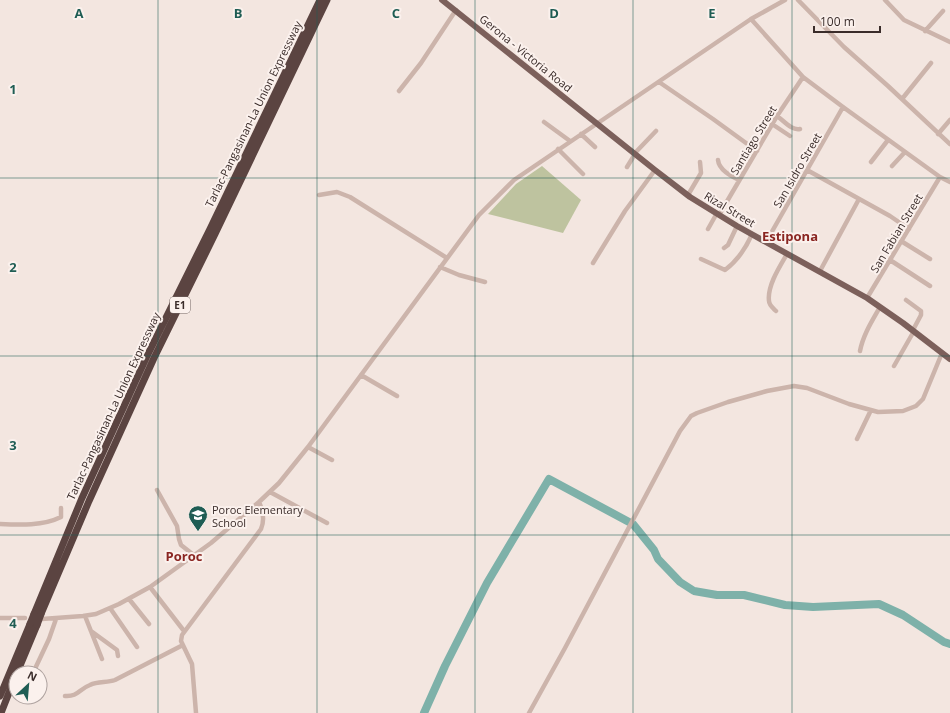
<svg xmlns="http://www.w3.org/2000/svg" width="950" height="713" viewBox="0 0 950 713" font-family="'Open Sans',sans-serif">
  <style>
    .green { fill: #bec39f }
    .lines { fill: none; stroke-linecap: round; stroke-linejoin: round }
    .river { stroke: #7eb1a9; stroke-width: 8 }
    .minor { stroke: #ccb4ab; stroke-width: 4.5 }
    .major { stroke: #7c605b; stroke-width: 6 }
    .highway { stroke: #5b4441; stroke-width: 7 }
    .highway-bridge { stroke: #5b4441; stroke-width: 7 }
    .grid { fill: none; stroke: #1f5d54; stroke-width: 1; stroke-opacity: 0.55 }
    .labels { text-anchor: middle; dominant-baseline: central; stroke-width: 4; stroke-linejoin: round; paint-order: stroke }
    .shield { fill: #fbf1ed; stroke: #746764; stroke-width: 1 }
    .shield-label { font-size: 10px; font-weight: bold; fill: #3a2c2a }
    .street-label { font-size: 11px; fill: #3a2c2a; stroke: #fbf1ed }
    .poi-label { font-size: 11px; fill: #3a2c2a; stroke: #fbf1ed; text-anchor: start }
    .quarter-label { font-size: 13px; font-weight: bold; fill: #8a2622; stroke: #fbf1ed }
    .grid-label { font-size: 13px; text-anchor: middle; font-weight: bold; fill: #1f5d54; stroke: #fbf1ed; stroke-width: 4; stroke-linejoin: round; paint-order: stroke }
  </style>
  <rect width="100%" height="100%" fill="#f3e6e0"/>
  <path class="green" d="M542 166 581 200 563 233 488 214 516 184Z"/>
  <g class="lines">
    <path class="river" d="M633 524 654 550 658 559 680 582 694 591 717 595H744L785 605 813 607 879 604 903 615 944 642 950 644
      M424 713 445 666 487 583 549 479 629 522"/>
    <path class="minor" d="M798 0 844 47 888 86 950 144
      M885 0 904 20 950 42
      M751 19 803 77 843 107 940 177 950 182
      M925 31 943 11
      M659 82 713 119 757 151
      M399 91 421 63 456 10
      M902 99 931 63
      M777 116C784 121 792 131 800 129
      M544 122 570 141
      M772 124 790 136
      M581 134 595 147
      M938 134 950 120
      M558 149 583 174
      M634 154 656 131
      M718 160C719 170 731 176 739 180
      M871 162 888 140
      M892 166 905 152
      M627 167 635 154
      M807 170 890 216 909 229
      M319 195 337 192 350 197 447 258
      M688 195 701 173 700 162
      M719 215 777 116 803 77
      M708 229 717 213
      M901 241 930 259
      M766 242 843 107
      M724 248 728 245 737 226
      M701 259 725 270C737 261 746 248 752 234
      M890 260 930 286
      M593 263 625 211 655 170
      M440 267 459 275 485 282
      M820 271 859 199
      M867 298 940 177
      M906 300 921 311V315L913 330
      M776 311C773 308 769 305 769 301 767 286 780 266 787 254
      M860 351C863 335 872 321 880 307
      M894 366 914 331
      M361 375 397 396
      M857 439 871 410
      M308 447 332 460
      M157 490 177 526 179 539 181 545 195 556
      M270 492 327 523
      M0 524C20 525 43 526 61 517V508
      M150 587 184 631
      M129 599 149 624
      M110 608 137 647
      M85 616 102 659
      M0 618H25
      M42 619 83 616 96 614 119 604 150 587 211 543 259 502 279 483 308 447 479 215 514 180 751 19 785 0
      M91 631 117 650 118 656
      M33 673 49 639 56 619
      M65 696C78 697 79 689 90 685 98 681 107 683 115 680L183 645
      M196 713 192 664 181 641 182 635 261 529C265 520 263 511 259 502
      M529 713 565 648 680 431 691 416 697 413 728 402 767 391 794 386 807 388 849 404 878 412 903 411 916 406 923 399 942 353"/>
    <path class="major" d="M442 0 655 170 690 197 737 226 867 298 903 323 950 359"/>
    <path class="highway" d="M34 614 82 498 147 356 210 229 320 0
      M41 614 89 501 154 358 215 234 327 0
      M17 673 37 625
      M0 696 30 624
      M1 713 16 675"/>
    <path class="highway-bridge" d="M30 624 34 614
      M37 625 41 614"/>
  </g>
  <path class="grid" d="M158 0V713M317 0V713M475 0V713M633 0V713M792 0V713M0 178H950M0 356H950M0 535H950"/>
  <defs>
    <g id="school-pin" transform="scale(1)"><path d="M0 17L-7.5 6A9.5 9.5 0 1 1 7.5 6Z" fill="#1f5d54" stroke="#fbf1ed"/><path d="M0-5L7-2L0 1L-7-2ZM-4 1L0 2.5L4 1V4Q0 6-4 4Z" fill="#fff"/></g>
  </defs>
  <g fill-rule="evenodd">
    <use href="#school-pin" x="198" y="515"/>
  </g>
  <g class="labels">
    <rect class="shield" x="170" y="297" width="20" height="16" rx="3"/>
    <g class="shield-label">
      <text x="180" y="305">E1</text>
    </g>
    <g class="street-label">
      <text transform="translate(526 53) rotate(39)">Gerona - Victoria Road</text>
      <text transform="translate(253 114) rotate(-64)">Tarlac-Pangasinan-La Union Expressway</text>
      <text transform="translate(753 140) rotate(-59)">Santiago Street</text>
      <text transform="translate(797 170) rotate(-60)">San Isidro Street</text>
      <text transform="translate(730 209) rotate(31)">Rizal Street</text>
      <text transform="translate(896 233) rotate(-59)">San Fabian Street</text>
      <text transform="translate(113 406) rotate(-65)">Tarlac-Pangasinan-La Union Expressway</text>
    </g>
    <g class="poi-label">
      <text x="212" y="509">Poroc Elementary<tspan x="212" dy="13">School</tspan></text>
    </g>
    <g class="quarter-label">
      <text x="790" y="236">Estipona</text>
      <text x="184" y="556">Poroc</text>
    </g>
  </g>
  <g class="grid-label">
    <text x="79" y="18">A</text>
    <text x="238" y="18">B</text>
    <text x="396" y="18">C</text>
    <text x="554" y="18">D</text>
    <text x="712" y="18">E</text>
    <text x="13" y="94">1</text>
    <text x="13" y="272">2</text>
    <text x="13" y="450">3</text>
    <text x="13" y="628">4</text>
  </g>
  <g transform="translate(28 685) rotate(26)"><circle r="19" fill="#fbf1ed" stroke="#aea29f"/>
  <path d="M0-3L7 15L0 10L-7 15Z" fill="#1f5d54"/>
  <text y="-6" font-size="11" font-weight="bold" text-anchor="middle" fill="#3a2c2a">N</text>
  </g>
  <path d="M814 26v6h66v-6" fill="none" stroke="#3a2c2a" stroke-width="2"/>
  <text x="820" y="26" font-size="12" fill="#3a2c2a" stroke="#fbf1ed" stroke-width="3" paint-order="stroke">100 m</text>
</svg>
